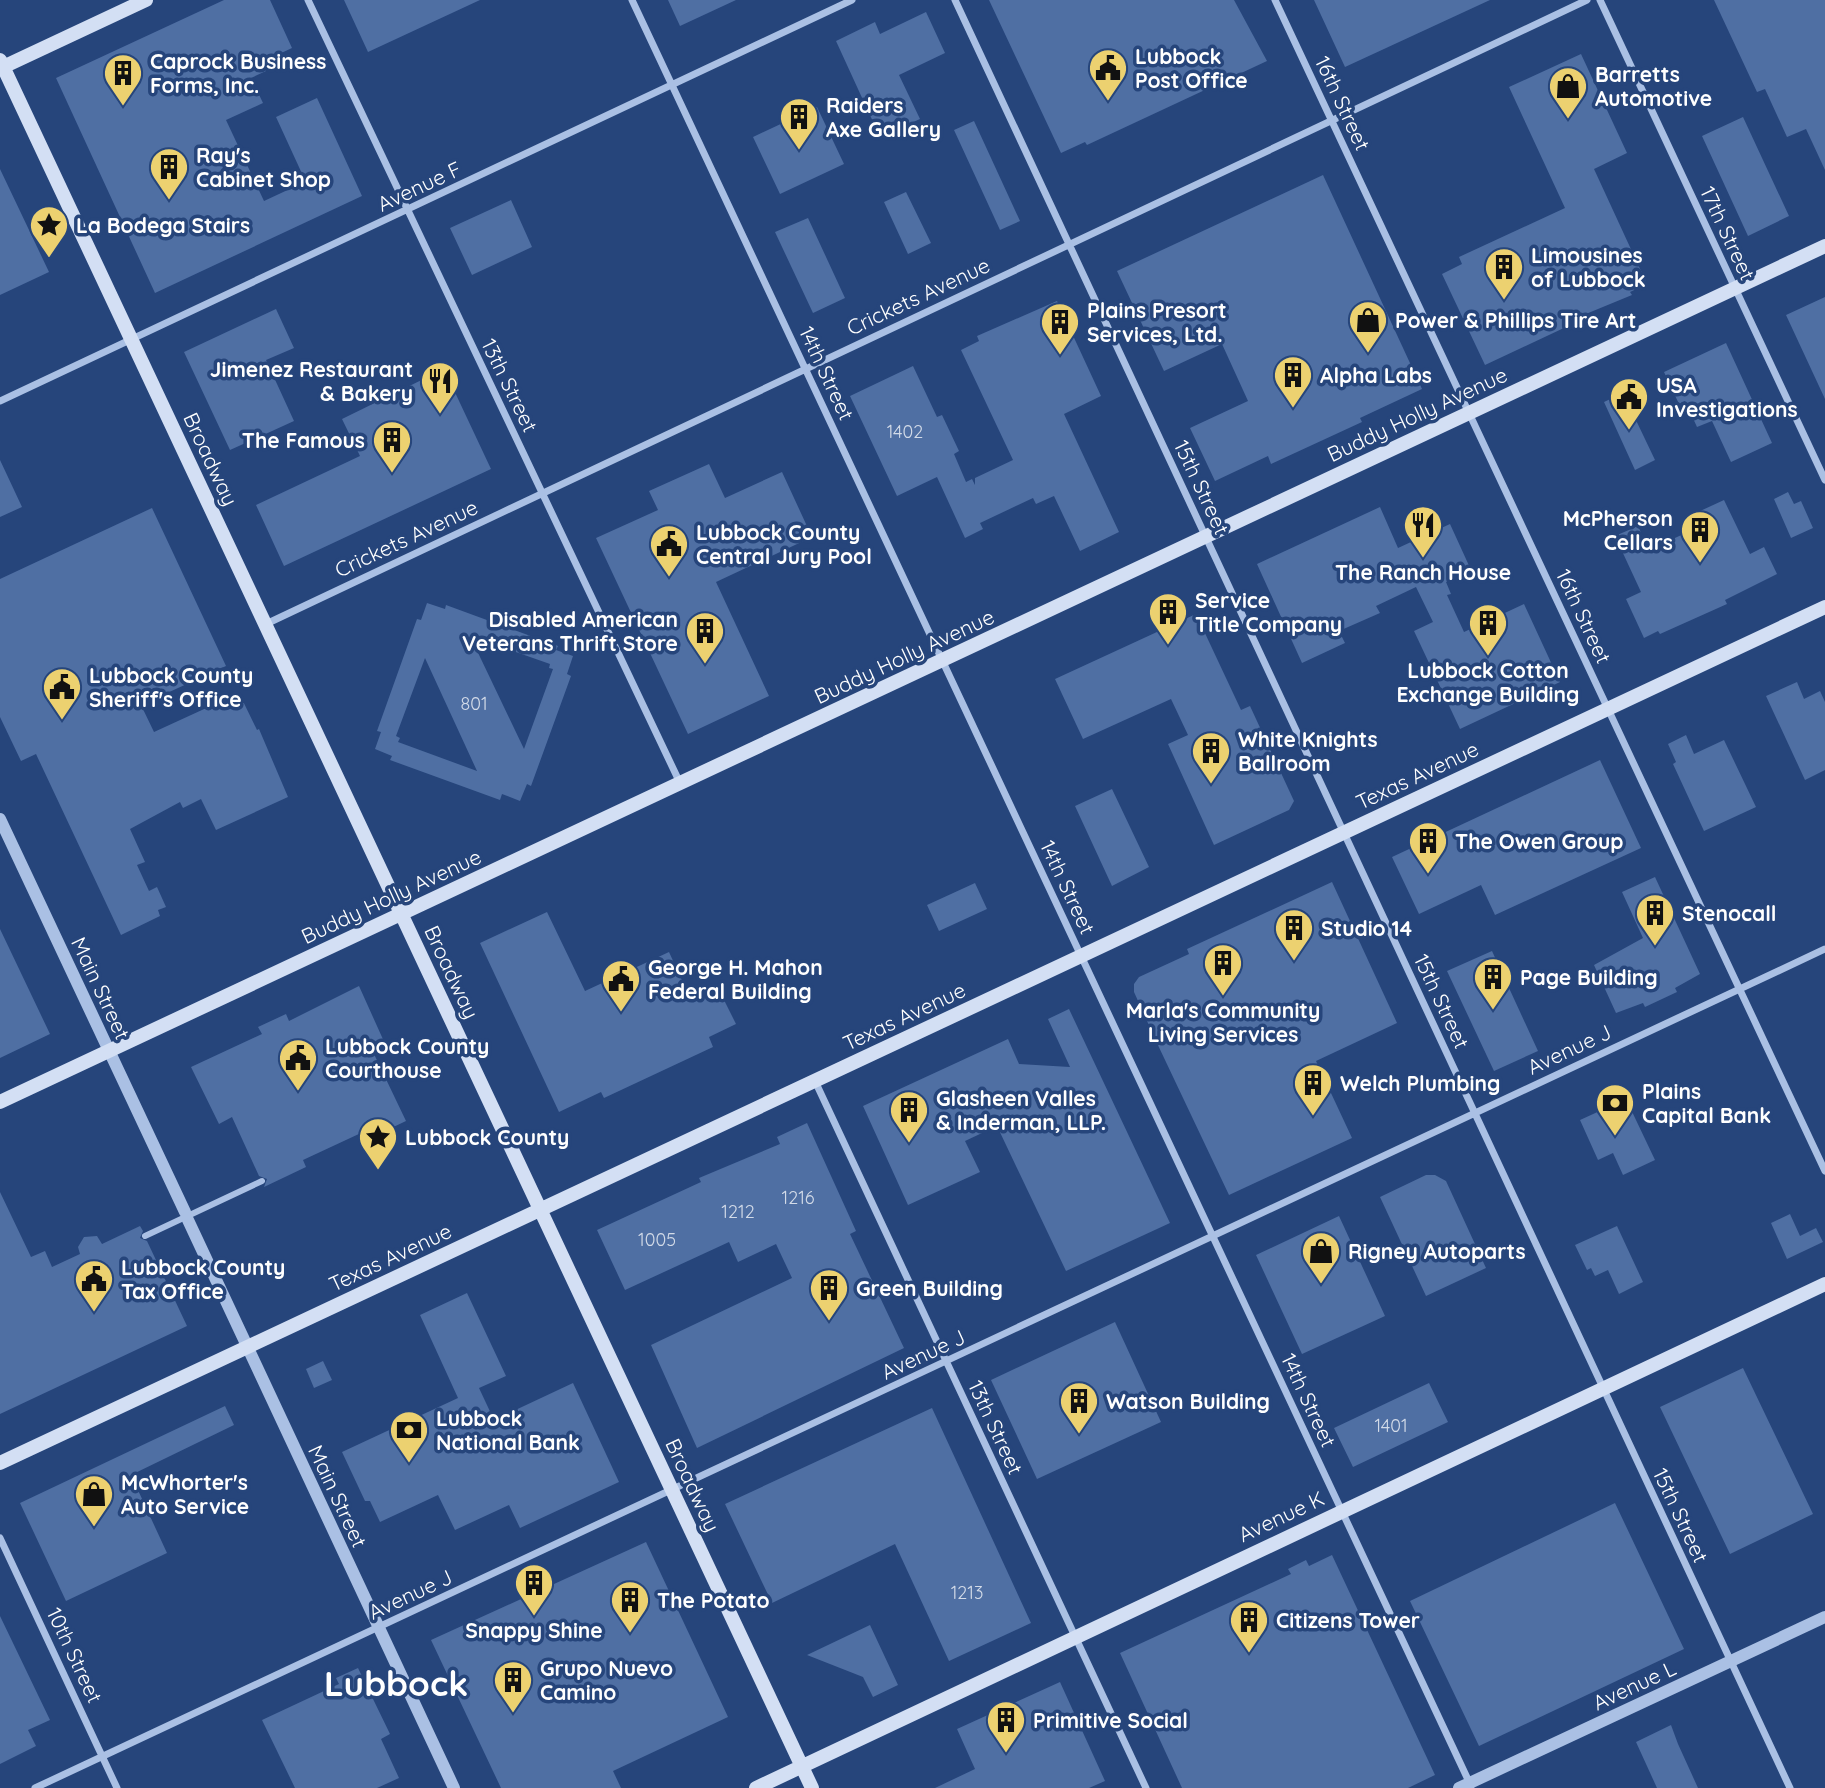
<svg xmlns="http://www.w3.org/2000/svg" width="1825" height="1788" viewBox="0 0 1825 1788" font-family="Quicksand,sans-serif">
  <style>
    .building { fill: #4f6fa3; fill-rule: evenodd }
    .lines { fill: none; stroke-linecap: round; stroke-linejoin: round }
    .minor { stroke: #aac0e4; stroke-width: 7 }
    .tertiary { stroke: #aac0e4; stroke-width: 12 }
    .secondary { stroke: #d3dff4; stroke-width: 14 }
    .pedestrian-bridge { stroke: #aac0e4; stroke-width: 6 }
    .labels { text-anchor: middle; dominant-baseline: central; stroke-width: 7; stroke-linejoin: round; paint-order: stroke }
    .number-label { font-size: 18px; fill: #d3dbe8 }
    .poi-label { font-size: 21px; font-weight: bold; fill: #fff; stroke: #26457b; text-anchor: start }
    .street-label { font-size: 21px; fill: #fff; stroke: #26457b }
    .town-label { font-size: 35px; font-weight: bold; fill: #fff; stroke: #26457b }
  </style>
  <rect width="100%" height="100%" fill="#26457b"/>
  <path class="building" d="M224 0H270L292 48 262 62 266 71 251 78 263 103 226 120 264 201 294 187 293 184 304 178 276 117 317 98 362 196 155 293 56 78Z
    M344 0H480L368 52Z
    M668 0H736L680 26Z
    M989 0H1234L1267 61 1087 145 1085 142 1061 153Z
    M1314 0H1490L1345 67Z
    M1714 0H1825V170L1806 129 1787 137 1765 89 1757 92Z
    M926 12 945 53 899 75 920 119 880 137 836 41 875 22 880 34Z
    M1581 54 1627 153 1594 169 1647 284 1630 292 1632 295 1564 323 1566 327 1485 365 1442 274 1462 264 1459 257 1565 208 1509 87Z
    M817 107 844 164 780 194 753 137Z
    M1743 117 1789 216 1748 236 1702 136Z
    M974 121 1020 221 1000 230 954 130Z
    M0 169 49 272 0 295Z
    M1323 175 1422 389 1360 418 1362 422 1271 464 1268 456 1215 481 1190 428 1248 401 1222 344 1164 371 1117 271Z
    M906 192 931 243 908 254 884 202Z
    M511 200 532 247 472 275 450 228Z
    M808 218 845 298 813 313 775 232Z
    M1825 297V399L1786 315Z
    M1057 301 1101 396 1064 414 1119 532 1080 551 1054 496 1036 504 1033 498 980 523 983 529 965 538 937 477 897 496 850 396 913 366 937 417 942 415 959 451 954 454 966 482 972 479 975 485V478L1013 460 961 350 979 341 977 336Z
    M276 309 294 348 266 360 294 421 230 450 184 352Z
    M1726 343 1772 443 1731 462 1712 421 1697 427 1685 401 1679 404 1664 372Z
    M444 369 491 469 284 566 256 505 360 456 342 419Z
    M1623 393 1655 460 1635 470 1604 402Z
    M0 460 22 507 0 517Z
    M709 464 725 498 782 472 812 537 716 582 769 696 688 734 596 538 658 510 649 491Z
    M1788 492 1794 504 1801 501 1813 528 1791 538 1774 499Z
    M1724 500 1750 554 1764 547 1777 574 1725 600 1727 604 1660 634 1658 631 1644 638 1626 599 1641 592 1615 536 1638 526 1649 550 1690 531 1685 518Z
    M1380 507 1398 548 1450 524 1471 570 1446 582 1451 594 1447 595 1464 632 1524 604 1560 682 1460 729 1414 631 1433 622 1416 587 1376 606 1380 613 1339 631 1345 643 1302 663 1257 564Z
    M152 508 226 666 141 705 154 732 239 693 257 730 259 729 288 797 216 830 201 799 183 808 180 802 130 829 145 862 137 865 149 891 157 887 166 907 158 910 160 916 121 935 36 754 21 761 0 717V579Z
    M427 603 445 609 446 605 558 646 556 650 573 656 567 674 571 676 531 786 527 784 520 801 502 794 500 800 390 760 392 756 375 749 381 732 377 731 417 619 421 620ZM470 636 550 664 549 668 553 669 524 749ZM425 658 477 771 398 742 400 738 396 736Z
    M1196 614 1241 710 1250 706 1294 801 1289 810 1214 845 1168 744 1188 735 1171 699 1083 739 1055 679Z
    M1797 682 1804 699 1820 691 1825 702V770L1805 780 1766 696Z
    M1686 735 1694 754 1724 740 1756 807 1704 831 1673 764 1676 762 1668 744Z
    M1600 760 1641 848 1495 915 1481 885 1419 914 1392 857Z
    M1112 789 1149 867 1112 886 1075 806Z
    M1655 877 1700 974 1675 988 1677 992 1645 1007 1643 1003 1616 1013 1594 965 1643 938 1622 892Z
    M1332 882 1397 1023 1316 1061 1352 1138 1229 1195 1156 1041 1134 992V984L1139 977 1189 954 1187 949Z
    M975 883 987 909 939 931 927 905Z
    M547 912 585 991 669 952 692 1002 719 990 736 1024 709 1037 713 1047 604 1098 601 1092 559 1112 480 943Z
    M0 929 50 1034 0 1058Z
    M1492 951 1538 1051 1494 1071 1447 971Z
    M359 986 386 1046 373 1052 406 1121 364 1141 361 1133 303 1160 306 1167 264 1187 267 1179 259 1176 232 1117 219 1124 191 1067 262 1034 258 1027 286 1014 289 1021Z
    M1069 1009 1170 1223 1066 1271 997 1126 965 1141 980 1172 908 1205 863 1106 1008 1039 1019 1064 1070 1067 1048 1019Z
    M1626 1099 1655 1160 1623 1175 1613 1153 1598 1160 1580 1120Z
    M807 1123 856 1231 850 1234 904 1348 697 1448 651 1345 792 1278 776 1244 738 1262 729 1242 625 1290 597 1230 701 1182 699 1178 780 1144 777 1137Z
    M1426 1175H1435L1446 1181 1486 1268 1426 1296 1380 1197Z
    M0 1192 31 1257 45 1251 52 1267 80 1254 78 1247 84 1237 97 1236 102 1244 140 1226 143 1231 140 1238 147 1241 187 1326 0 1414Z
    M1790 1214 1800 1236 1816 1228 1823 1242 1787 1259 1771 1223Z
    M1339 1216 1385 1316 1302 1354 1256 1255Z
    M1617 1226 1643 1282 1619 1294 1608 1270 1595 1276 1591 1268 1587 1270 1575 1245Z
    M467 1293 506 1376 479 1388 494 1420 573 1383 619 1482 520 1528 509 1505 455 1530 438 1495 380 1522 370 1501H365L342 1452 458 1398 420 1315Z
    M1115 1322 1161 1422 1037 1479 991 1380Z
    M323 1361 332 1380 314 1388 306 1369Z
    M1743 1368 1813 1514 1730 1554 1660 1407Z
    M1429 1383 1448 1422 1353 1467 1334 1428Z
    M225 1406 234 1425 131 1475 167 1553 66 1601 20 1503Z
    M932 1408 1031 1623 949 1661 895 1544 772 1603 725 1504Z
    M1615 1503 1684 1649 1479 1746 1410 1601Z
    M646 1542 728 1717 613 1771 621 1788H501L431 1640Z
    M1332 1555 1435 1775 1408 1788H1182L1120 1653 1291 1574 1288 1569 1306 1560 1309 1566Z
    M0 1616 50 1720 28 1730 36 1746 0 1764Z
    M870 1625 898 1685 873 1697 863 1677 807 1655Z
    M358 1668 390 1734 381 1739 399 1778 377 1788H295L262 1720 339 1684 336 1678Z
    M1060 1682 1105 1781 1089 1788H935L975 1769 957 1729Z
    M1671 1725 1678 1744 1698 1788H1657L1636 1742Z"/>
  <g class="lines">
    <path class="minor" d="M308 0 680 783
      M632 0 1471 1786
      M955 0 1790 1788
      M1275 0 1825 1171
      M1600 0 1825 480
      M0 401 852 0
      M266 624 1587 0
      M815 1081 1146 1788
      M0 1538 117 1788
      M35 1788 1825 949"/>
    <path class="tertiary" d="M0 819 185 1212
      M188 1220 454 1788
      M1459 1788 1825 1617"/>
    <path class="secondary" d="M0 60 812 1788
      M3 67 146 0
      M0 1102 1825 246
      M0 1463 1825 607
      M756 1788 1825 1284"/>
    <path class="pedestrian-bridge" d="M145 1236 262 1181"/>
  </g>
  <defs>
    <g id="civic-pin" transform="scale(2.0125)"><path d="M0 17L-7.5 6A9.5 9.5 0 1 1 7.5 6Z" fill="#ecd170" stroke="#26457b"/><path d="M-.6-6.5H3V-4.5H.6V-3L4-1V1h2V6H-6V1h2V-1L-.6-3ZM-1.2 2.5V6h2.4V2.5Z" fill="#111"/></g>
    <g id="building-pin" transform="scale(2.0125)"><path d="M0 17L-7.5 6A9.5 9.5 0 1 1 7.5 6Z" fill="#ecd170" stroke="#26457b"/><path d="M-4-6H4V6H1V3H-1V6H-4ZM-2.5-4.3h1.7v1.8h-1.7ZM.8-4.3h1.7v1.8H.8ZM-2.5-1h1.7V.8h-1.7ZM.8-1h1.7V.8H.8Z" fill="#111"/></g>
    <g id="shop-pin" transform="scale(2.0125)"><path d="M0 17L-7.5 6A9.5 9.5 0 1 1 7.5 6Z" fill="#ecd170" stroke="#26457b"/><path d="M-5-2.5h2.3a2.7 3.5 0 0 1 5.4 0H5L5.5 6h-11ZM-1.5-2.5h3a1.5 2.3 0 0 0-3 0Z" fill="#111"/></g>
    <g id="sight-pin" transform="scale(2.0125)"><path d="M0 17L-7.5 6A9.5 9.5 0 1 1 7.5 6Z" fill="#ecd170" stroke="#26457b"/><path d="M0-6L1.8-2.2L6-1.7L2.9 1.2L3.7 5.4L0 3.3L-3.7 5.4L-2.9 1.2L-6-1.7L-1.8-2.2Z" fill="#111"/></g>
    <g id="restaurant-pin" transform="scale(2.0125)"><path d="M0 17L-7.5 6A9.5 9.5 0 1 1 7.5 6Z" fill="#ecd170" stroke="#26457b"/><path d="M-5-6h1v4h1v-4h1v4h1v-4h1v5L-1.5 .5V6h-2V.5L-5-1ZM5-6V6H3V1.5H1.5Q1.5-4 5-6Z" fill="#111"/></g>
    <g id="bank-pin" transform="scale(2.0125)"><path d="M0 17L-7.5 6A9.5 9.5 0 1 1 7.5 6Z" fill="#ecd170" stroke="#26457b"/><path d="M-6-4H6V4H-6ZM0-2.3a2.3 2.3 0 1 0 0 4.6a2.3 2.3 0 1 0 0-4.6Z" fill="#111"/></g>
  </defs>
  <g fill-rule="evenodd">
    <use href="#civic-pin" x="1108" y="68"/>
    <use href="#building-pin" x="123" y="73"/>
    <use href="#shop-pin" x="1568" y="86"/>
    <use href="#building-pin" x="799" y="117"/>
    <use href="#building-pin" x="169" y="167"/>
    <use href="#sight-pin" x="49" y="225"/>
    <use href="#building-pin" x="1504" y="267"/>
    <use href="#shop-pin" x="1368" y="320"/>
    <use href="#building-pin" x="1060" y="322"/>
    <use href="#building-pin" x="1293" y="375"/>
    <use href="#restaurant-pin" x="440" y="381"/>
    <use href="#civic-pin" x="1629" y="397"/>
    <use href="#building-pin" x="392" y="440"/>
    <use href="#restaurant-pin" x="1423" y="525"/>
    <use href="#building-pin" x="1700" y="530"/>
    <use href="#civic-pin" x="669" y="544"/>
    <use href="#building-pin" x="1168" y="612"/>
    <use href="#building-pin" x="1488" y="623"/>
    <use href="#building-pin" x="705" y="631"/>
    <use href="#civic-pin" x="62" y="687"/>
    <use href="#building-pin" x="1211" y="751"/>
    <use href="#building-pin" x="1428" y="841"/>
    <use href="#building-pin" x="1655" y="913"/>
    <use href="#building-pin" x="1294" y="928"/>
    <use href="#building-pin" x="1223" y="963"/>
    <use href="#building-pin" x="1493" y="977"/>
    <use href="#civic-pin" x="621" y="979"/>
    <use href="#civic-pin" x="298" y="1058"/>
    <use href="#building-pin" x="1313" y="1083"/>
    <use href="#bank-pin" x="1615" y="1103"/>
    <use href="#building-pin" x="909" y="1110"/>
    <use href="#sight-pin" x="378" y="1137"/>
    <use href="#shop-pin" x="1321" y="1251"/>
    <use href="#civic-pin" x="94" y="1279"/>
    <use href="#building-pin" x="829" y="1288"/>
    <use href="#building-pin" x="1079" y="1401"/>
    <use href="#bank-pin" x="409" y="1430"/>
    <use href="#shop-pin" x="94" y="1494"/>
    <use href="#building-pin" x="534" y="1583"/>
    <use href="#building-pin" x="630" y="1600"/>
    <use href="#building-pin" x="1249" y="1620"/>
    <use href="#building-pin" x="513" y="1680"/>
    <use href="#building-pin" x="1006" y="1720"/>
  </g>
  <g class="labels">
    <g class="number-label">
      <text x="905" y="431">1402</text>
      <text x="474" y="703">801</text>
      <text x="798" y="1197">1216</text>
      <text x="738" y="1211">1212</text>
      <text x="657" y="1239">1005</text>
      <text x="1391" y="1425">1401</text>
      <text x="967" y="1592">1213</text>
    </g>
    <g class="poi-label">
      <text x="1135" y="56">Lubbock<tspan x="1135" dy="24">Post Office</tspan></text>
      <text x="150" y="61">Caprock Business<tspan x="150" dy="24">Forms, Inc.</tspan></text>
      <text x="1595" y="74">Barretts<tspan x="1595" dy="24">Automotive</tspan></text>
      <text x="826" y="105">Raiders<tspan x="826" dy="24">Axe Gallery</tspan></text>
      <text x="196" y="155">Ray's<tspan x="196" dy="24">Cabinet Shop</tspan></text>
      <text x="76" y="225">La Bodega Stairs</text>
      <text x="1531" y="255">Limousines<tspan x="1531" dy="24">of Lubbock</tspan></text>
      <text x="1087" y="310">Plains Presort<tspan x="1087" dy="24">Services, Ltd.</tspan></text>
      <text x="1395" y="320">Power &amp; Phillips Tire Art</text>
      <text x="413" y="369" text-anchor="end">Jimenez Restaurant<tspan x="413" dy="24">&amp; Bakery</tspan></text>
      <text x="1320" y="375">Alpha Labs</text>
      <text x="1656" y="385">USA<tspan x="1656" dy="24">Investigations</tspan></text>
      <text x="365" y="440" text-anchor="end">The Famous</text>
      <text x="1673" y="518" text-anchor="end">McPherson<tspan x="1673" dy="24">Cellars</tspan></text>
      <text x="696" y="532">Lubbock County<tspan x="696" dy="24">Central Jury Pool</tspan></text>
      <text x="1423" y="572" text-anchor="middle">The Ranch House</text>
      <text x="1195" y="600">Service<tspan x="1195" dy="24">Title Company</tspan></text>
      <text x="678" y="619" text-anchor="end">Disabled American<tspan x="678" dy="24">Veterans Thrift Store</tspan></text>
      <text x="1488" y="670" text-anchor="middle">Lubbock Cotton<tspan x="1488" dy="24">Exchange Building</tspan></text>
      <text x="89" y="675">Lubbock County<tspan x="89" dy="24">Sheriff's Office</tspan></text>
      <text x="1238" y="739">White Knights<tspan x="1238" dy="24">Ballroom</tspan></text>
      <text x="1455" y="841">The Owen Group</text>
      <text x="1682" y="913">Stenocall</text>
      <text x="1321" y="928">Studio 14</text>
      <text x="648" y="967">George H. Mahon<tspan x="648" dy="24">Federal Building</tspan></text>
      <text x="1520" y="977">Page Building</text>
      <text x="1223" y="1010" text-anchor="middle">Marla's Community<tspan x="1223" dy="24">Living Services</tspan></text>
      <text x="325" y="1046">Lubbock County<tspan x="325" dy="24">Courthouse</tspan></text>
      <text x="1340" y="1083">Welch Plumbing</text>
      <text x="1642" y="1091">Plains<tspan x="1642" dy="24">Capital Bank</tspan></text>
      <text x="936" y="1098">Glasheen Valles<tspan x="936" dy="24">&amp; Inderman, LLP.</tspan></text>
      <text x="405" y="1137">Lubbock County</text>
      <text x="1348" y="1251">Rigney Autoparts</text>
      <text x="121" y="1267">Lubbock County<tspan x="121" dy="24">Tax Office</tspan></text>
      <text x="856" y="1288">Green Building</text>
      <text x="1106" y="1401">Watson Building</text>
      <text x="436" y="1418">Lubbock<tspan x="436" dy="24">National Bank</tspan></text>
      <text x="121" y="1482">McWhorter's<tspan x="121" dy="24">Auto Service</tspan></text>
      <text x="657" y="1600">The Potato</text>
      <text x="1276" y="1620">Citizens Tower</text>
      <text x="534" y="1630" text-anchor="middle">Snappy Shine</text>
      <text x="540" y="1668">Grupo Nuevo<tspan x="540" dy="24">Camino</tspan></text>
      <text x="1033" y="1720">Primitive Social</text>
    </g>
    <g class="street-label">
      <text transform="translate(1343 103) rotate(65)">16th Street</text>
      <text transform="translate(419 186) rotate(-25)">Avenue F</text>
      <text transform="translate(1728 233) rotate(65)">17th Street</text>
      <text transform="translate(918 296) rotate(-25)">Crickets Avenue</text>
      <text transform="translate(827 373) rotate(65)">14th Street</text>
      <text transform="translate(510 385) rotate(64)">13th Street</text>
      <text transform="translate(1417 414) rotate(-25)">Buddy Holly Avenue</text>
      <text transform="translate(211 459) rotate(65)">Broadway</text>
      <text transform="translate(1202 487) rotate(65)">15th Street</text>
      <text transform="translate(406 538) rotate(-25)">Crickets Avenue</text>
      <text transform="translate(1584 616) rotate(65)">16th Street</text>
      <text transform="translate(904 656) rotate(-25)">Buddy Holly Avenue</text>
      <text transform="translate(1417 775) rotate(-25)">Texas Avenue</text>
      <text transform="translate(1068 887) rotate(65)">14th Street</text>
      <text transform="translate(391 896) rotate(-25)">Buddy Holly Avenue</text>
      <text transform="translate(452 972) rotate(65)">Broadway</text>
      <text transform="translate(101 988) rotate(65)">Main Street</text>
      <text transform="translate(1442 1001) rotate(65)">15th Street</text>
      <text transform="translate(904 1016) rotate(-25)">Texas Avenue</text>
      <text transform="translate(1569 1049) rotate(-25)">Avenue J</text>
      <text transform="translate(390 1257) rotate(-25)">Texas Avenue</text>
      <text transform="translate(923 1354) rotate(-25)">Avenue J</text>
      <text transform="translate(1309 1400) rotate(65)">14th Street</text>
      <text transform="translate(996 1427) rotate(65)">13th Street</text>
      <text transform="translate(693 1485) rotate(65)">Broadway</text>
      <text transform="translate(338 1496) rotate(65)">Main Street</text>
      <text transform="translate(1681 1515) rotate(65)">15th Street</text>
      <text transform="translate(1281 1516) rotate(-25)">Avenue K</text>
      <text transform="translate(410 1594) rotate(-25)">Avenue J</text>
      <text transform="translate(75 1655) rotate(65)">10th Street</text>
      <text transform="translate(1634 1685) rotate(-25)">Avenue L</text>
    </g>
    <g class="town-label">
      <text x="396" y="1683">Lubbock</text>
    </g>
  </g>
</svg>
